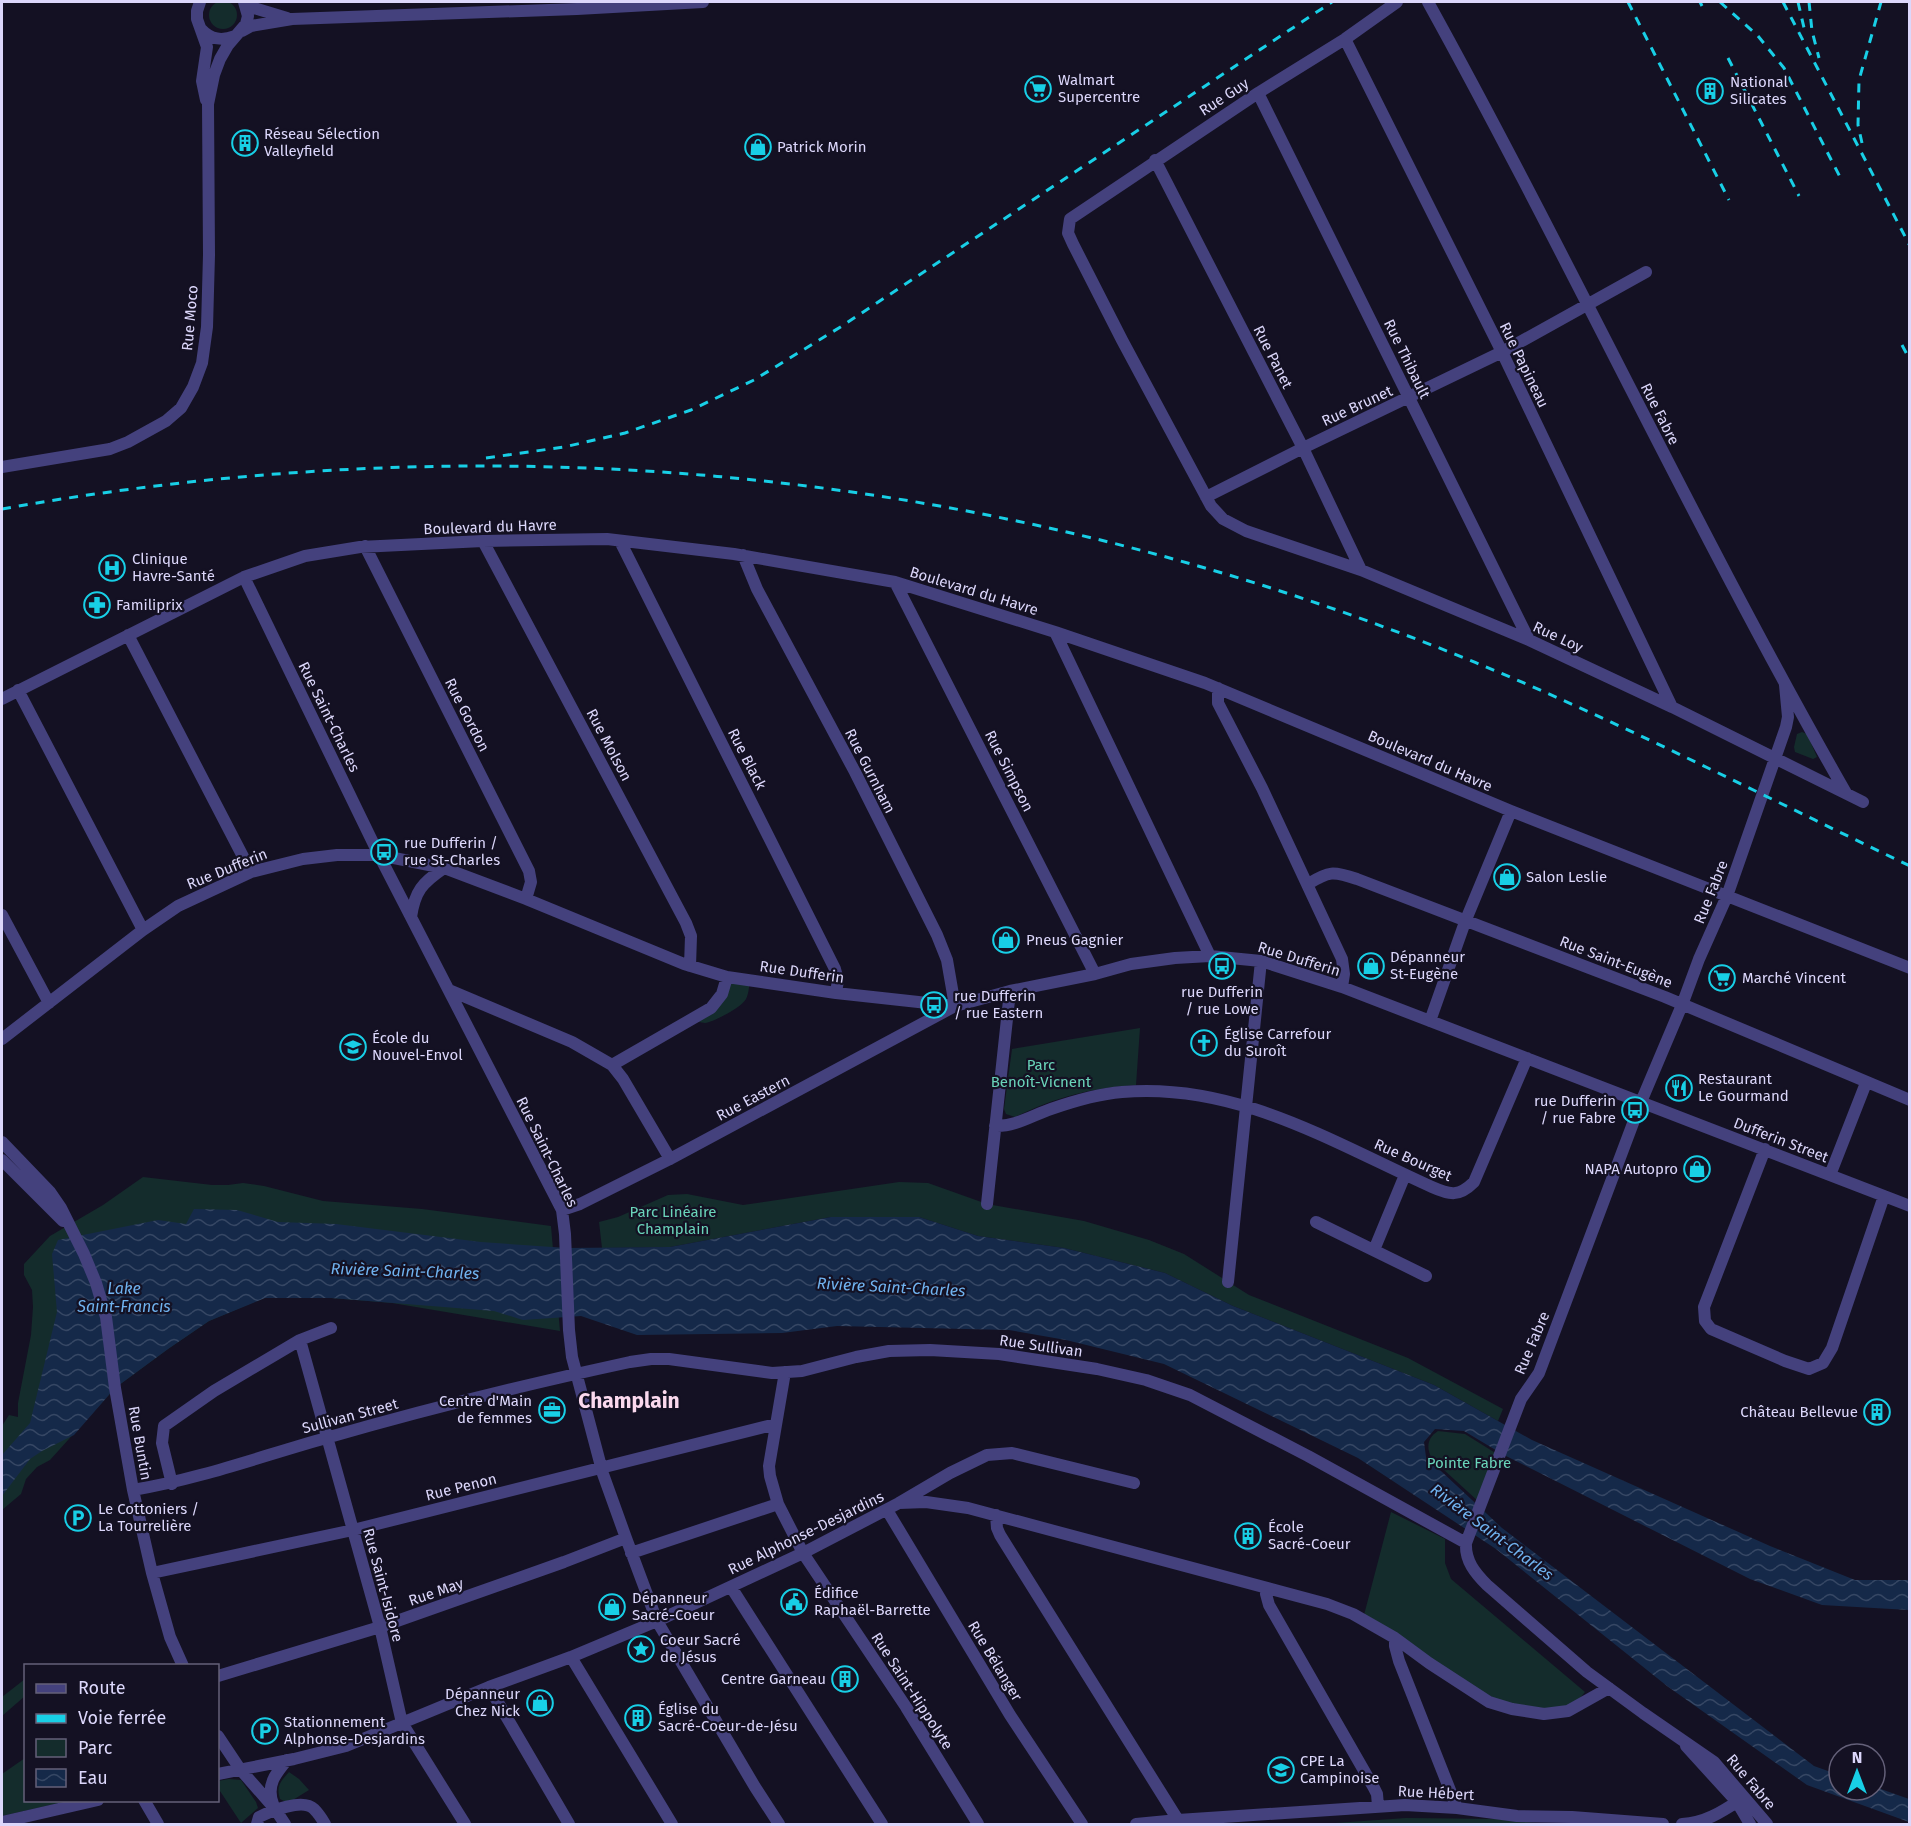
<svg xmlns="http://www.w3.org/2000/svg" width="1911" height="1826" viewBox="0 0 1911 1826" font-family="'Fira Sans',sans-serif">
  <style>
    .green { fill: #142c2c }
    .water { fill: url(#water-waves) }
    .lines { fill: none; stroke-linecap: round; stroke-linejoin: round }
    .minor { stroke: #44417d; stroke-width: 12 }
    .rail { stroke: #18cfe6; stroke-width: 3; stroke-dasharray: 9 8; stroke-linecap: butt }
    .labels { text-anchor: middle; dominant-baseline: central; stroke-width: 4.5; stroke-linejoin: round; paint-order: stroke }
    .poi-label { font-size: 15px; fill: #dcd7fb; stroke: #141123; text-anchor: start }
    .street-label { font-size: 15px; fill: #dcd7fb; stroke: #141123 }
    .park-label { font-size: 15px; fill: #6ad4ba; stroke: #141123 }
    .water-label { font-size: 16px; font-style: italic; fill: #70b3f0; stroke: #141123 }
    .district-label { font-size: 21px; font-weight: bold; fill: #fbd9ee; stroke: #141123 }
  </style>
  <defs>
    <pattern id="water-waves" width="16" height="10" patternUnits="userSpaceOnUse" patternTransform="scale(1.5)"><rect width="16" height="10" fill="#152949"/><path d="M0 5q4-4 8 0t8 0" fill="none" stroke="#364764"/></pattern>
  </defs>
  <rect width="100%" height="100%" fill="#141123"/>
  <path class="green" d="M209 15a14 14 0 1 1 28 0a14 14 0 1 1-28 0Z
    M1802 732 1807 734 1817 757 1813 759 1795 752 1794 747 1797 734Z
    M727 977 750 980C749 986 749 993 746 999 742 1007 714 1022 705 1023 701 1023 695 1020 691 1019L704 1013Z
    M1140 1028 1136 1085C1091 1088 1056 1097 1015 1117L1006 1114 1004 1109 1012 1049Z
    M143 1177 212 1185H228L243 1183 264 1186 323 1201 422 1209 551 1226 560 1331 392 1303 331 1298H264L209 1321 168 1349 115 1388 50 1460 37 1467 26 1479 21 1494 2 1510V1426L9 1415 18 1417V1403L31 1335 33 1307 32 1290 24 1275V1264L50 1236 103 1205Z
    M899 1182 928 1183 987 1204 1084 1221 1149 1240 1184 1254 1249 1295 1408 1358 1503 1409 1498 1421 1434 1385 1233 1306 1165 1273 1064 1248 978 1236 919 1217H831L670 1247 602 1248 599 1222 618 1217 668 1195 687 1194 743 1205Z
    M1438 1431 1465 1434 1497 1454 1479 1502 1432 1459C1426 1448 1427 1438 1438 1431Z
    M1391 1512 1445 1539V1563L1451 1579 1585 1692C1567 1718 1521 1711 1496 1699 1475 1689 1456 1676 1437 1663 1413 1647 1389 1631 1364 1615Z
    M25 1679V1696L2 1716V1697Z
    M25 1758 26 1800 68 1801 2 1816V1774Z
    M289 1772 299 1779 309 1790 288 1803 280 1799C276 1786 280 1782 289 1772Z
    M229 1779 241 1780 256 1802 258 1808 241 1823 218 1788V1781Z
    M1406 1818 1499 1819 1546 1824H1321Z"/>
  <path class="water" d="M194 1209 237 1210 278 1222 336 1224 481 1242 567 1248 670 1247 831 1217H919L978 1236 1064 1248 1165 1273 1233 1306 1434 1385 1532 1440 1770 1546 1855 1580H1909V1610L1822 1605 1750 1579 1504 1455 1464 1431 1435 1429 1424 1442 1426 1457 1502 1528 1814 1766 1839 1775V1790H1875V1787L1909 1799V1822L1807 1785 1667 1686 1496 1549 1358 1458 1164 1364 1066 1340 1009 1330 837 1326 782 1333 637 1335 581 1316 523 1320 494 1311 331 1298H265L209 1321 168 1349 115 1388 74 1435 42 1451 30 1459 2 1496V1455L30 1423 57 1312 52 1254 58 1240 158 1220 186 1224Z"/>
  <g class="lines">
    <path class="minor" d="M200 2 197 11V19L207 47 202 81 206 100
      M245 2 254 8 287 18
      M1397 2 1345 39 1258 93 1070 219 1068 233 1073 244 1122 340 1211 506 1223 519 1246 531 1361 570 1529 640 1672 707 1863 802
      M1428 2C1572 263 1698 534 1846 793
      M201 29C211 40 222 41 235 36
      M242 31 251 26 292 19 577 9 703 2
      M1345 39 1502 352 1672 707
      M1258 93 1529 640
      M1155 160 1303 448 1361 570
      M2 467 110 449 128 442 166 421 181 408 193 387 202 363 207 327 209 255 208 104 214 75 220 59 228 45 246 24 248 16 244 2
      M1206 497 1303 448 1502 352 1646 272
      M483 541 686 923 691 936 690 966
      M620 541 835 969 838 980 836 993
      M365 546 529 871 531 882 526 899
      M244 577 379 855 562 1210 565 1234 569 1330 572 1357 603 1474 626 1538 657 1621 755 1787 779 1824
      M895 582 1095 974
      M1055 632 1210 956
      M128 635 251 872
      M1218 688V703L1262 788 1342 959 1344 974 1342 987
      M18 690 143 930
      M2 699 244 577 305 556 360 547 483 541 607 539 734 554 895 582 1055 632 1205 683 1511 811 1910 968
      M1308 884C1329 871 1333 871 1357 879L1665 997 1910 1100
      M2 915 49 1003
      M411 917C415 891 422 883 444 868
      M449 990 572 1042 612 1065 623 1079 670 1159
      M1430 1021 1465 922 1511 811
      M2 1039 143 930 178 906 251 872 303 859 337 855H379L444 868 526 899 684 964 727 977 836 993 955 1006 1010 991 1095 974 1131 964 1175 958 1210 956 1261 961 1342 987 1910 1206
      M612 1065 711 1008 722 994 727 977
      M995 1126C1015 1127 1033 1115 1051 1109 1074 1101 1098 1094 1122 1092 1236 1082 1332 1142 1432 1187 1450 1195 1459 1197 1474 1182L1527 1058
      M2 1142 50 1192 61 1208 84 1254 96 1283 106 1317 115 1388 133 1490 152 1573 170 1637 183 1666
      M1765 1149 1704 1307 1705 1321 1711 1329 1785 1361 1809 1369 1823 1363 1832 1348 1884 1196
      M2 1160 63 1221
      M1830 1175 1866 1083
      M987 1204 1010 991
      M562 1210 580 1204 670 1159 955 1006 947 960 937 935 855 772 757 589 743 555
      M1316 1222 1426 1276
      M1374 1250 1405 1175
      M1228 1282 1261 961
      M300 1340 380 1627 402 1723 465 1824
      M785 1372 769 1466 770 1476 778 1504 803 1553 906 1707 978 1824
      M172 1484 162 1443 164 1426 214 1391 300 1340 331 1328
      M133 1490C199 1479 262 1456 326 1438 426 1409 528 1384 630 1362L651 1359H669L772 1373 802 1371 856 1357 889 1351 930 1350 999 1354 1097 1369 1146 1380 1190 1395 1308 1456 1466 1543
      M899 1503 950 1473 987 1455 1012 1453 1134 1483
      M887 1510 1010 1715 1082 1824
      M996 1515 997 1528 1000 1535 1178 1820
      M631 1553 778 1504
      M152 1573 353 1530 776 1424
      M731 1587 882 1824
      M1267 1588 1266 1594 1269 1605 1374 1788 1377 1794 1378 1806
      M1395 1638V1646L1399 1661 1457 1808
      M571 1657 672 1824
      M218 1676 380 1627 564 1562 626 1538
      M489 1687 569 1824
      M218 1736 240 1769 275 1809 285 1824
      M1686 1746 1737 1802 1750 1824
      M218 1774 294 1759 346 1746 489 1687 571 1657 657 1621 803 1553 899 1503 926 1502 968 1508 1327 1604 1353 1614 1395 1638 1429 1663 1489 1702 1512 1709 1544 1714 1568 1711 1609 1688
      M144 1800 158 1824
      M273 1804C266 1786 275 1774 287 1760
      M2 1822 98 1800
      M257 1824 259 1817C271 1811 303 1798 314 1809 318 1813 322 1819 325 1824
      M1136 1824 1178 1820 1405 1805 1457 1808 1517 1816 1572 1817 1663 1824
      M1682 1824C1706 1823 1723 1811 1743 1798
      M1767 1824 1714 1762 1643 1713 1587 1672 1487 1585C1475 1573 1465 1561 1466 1543L1521 1399 1539 1373 1641 1102 1682 1005 1699 959 1727 896 1786 727 1788 717 1785 685"/>
    <path class="rail" d="M1628 2 1729 200
      M1700 2 1702 6
      M1720 2 1758 36 1784 68 1840 177
      M1783 2 1910 246
      M1798 2 1805 32
      M1809 2 1812 31 1819 58
      M1728 58 1799 196
      M1862 143 1858 125 1859 80 1881 2
      M1902 345 1910 360
      M486 458 564 447 625 433 691 410 754 380 842 326 1332 2
      M2 509C468 426 939 462 1384 627 1565 693 1736 783 1910 866"/>
  </g>
  <defs>
    <g id="supermarket-ring" transform="scale(1.35)"><circle r="9.5" fill="#141123" stroke="#18cfe6" stroke-width="1.5"/><path d="M-6-5.5h2.5l.6 2H6L4.5 2H-2.5L-4.4-4H-6ZM-1.5 3.2a1.3 1.3 0 1 0 .1 0ZM3 3.2a1.3 1.3 0 1 0 .1 0Z" fill="#18cfe6"/></g>
    <g id="building-ring" transform="scale(1.35)"><circle r="9.5" fill="#141123" stroke="#18cfe6" stroke-width="1.5"/><path d="M-4-6H4V6H1V3H-1V6H-4ZM-2.5-4.3h1.7v1.8h-1.7ZM.8-4.3h1.7v1.8H.8ZM-2.5-1h1.7V.8h-1.7ZM.8-1h1.7V.8H.8Z" fill="#18cfe6"/></g>
    <g id="shop-ring" transform="scale(1.35)"><circle r="9.5" fill="#141123" stroke="#18cfe6" stroke-width="1.5"/><path d="M-5-2.5h2.3a2.7 3.5 0 0 1 5.4 0H5L5.5 6h-11ZM-1.5-2.5h3a1.5 2.3 0 0 0-3 0Z" fill="#18cfe6"/></g>
    <g id="hospital-ring" transform="scale(1.35)"><circle r="9.5" fill="#141123" stroke="#18cfe6" stroke-width="1.5"/><path d="M-5-5h3v3.5h4V-5h3V5h-3V1.5h-4V5h-3Z" fill="#18cfe6"/></g>
    <g id="pharmacy-ring" transform="scale(1.35)"><circle r="9.5" fill="#141123" stroke="#18cfe6" stroke-width="1.5"/><path d="M-2-6h4v4h4v4h-4v4h-4v-4h-4v-4h4Z" fill="#18cfe6"/></g>
    <g id="bus-ring" transform="scale(1.35)"><circle r="9.5" fill="#141123" stroke="#18cfe6" stroke-width="1.5"/><path d="M-5-6H5V4H4V6H2V4H-2V6H-4V4H-5ZM-3.5-4V0h7V-4ZM-3.5 1.2v1.5H-2V1.2ZM2 1.2v1.5H3.5V1.2Z" fill="#18cfe6"/></g>
    <g id="church-ring" transform="scale(1.35)"><circle r="9.5" fill="#141123" stroke="#18cfe6" stroke-width="1.5"/><path d="M-1.2-6h2.4v3.5h3.3v2.4h-3.3V6h-2.4V-.1h-3.3v-2.4h3.3Z" fill="#18cfe6"/></g>
    <g id="university-ring" transform="scale(1.35)"><circle r="9.5" fill="#141123" stroke="#18cfe6" stroke-width="1.5"/><path d="M0-5L7-2L0 1L-7-2ZM-4 1L0 2.5L4 1V4Q0 6-4 4Z" fill="#18cfe6"/></g>
    <g id="restaurant-ring" transform="scale(1.35)"><circle r="9.5" fill="#141123" stroke="#18cfe6" stroke-width="1.5"/><path d="M-5-6h1v4h1v-4h1v4h1v-4h1v5L-1.5 .5V6h-2V.5L-5-1ZM5-6V6H3V1.5H1.5Q1.5-4 5-6Z" fill="#18cfe6"/></g>
    <g id="office-ring" transform="scale(1.35)"><circle r="9.5" fill="#141123" stroke="#18cfe6" stroke-width="1.5"/><path d="M-6-3h4V-5.5h4V-3h4V5H-6ZM-1-4.5V-3h2v-1.5ZM-6 0V1H6V0Z" fill="#18cfe6"/></g>
    <g id="parking-ring" transform="scale(1.35)"><circle r="9.5" fill="#141123" stroke="#18cfe6" stroke-width="1.5"/><path d="M-3.5-5.5H1a3.5 3.5 0 0 1 0 7H-1V5.5H-3.5ZM-1-3.4V-.6H.8a1.4 1.4 0 0 0 0-2.8Z" fill="#18cfe6"/></g>
    <g id="civic-ring" transform="scale(1.35)"><circle r="9.5" fill="#141123" stroke="#18cfe6" stroke-width="1.5"/><path d="M-.6-6.5H3V-4.5H.6V-3L4-1V1h2V6H-6V1h2V-1L-.6-3ZM-1.2 2.5V6h2.4V2.5Z" fill="#18cfe6"/></g>
    <g id="sight-ring" transform="scale(1.35)"><circle r="9.5" fill="#141123" stroke="#18cfe6" stroke-width="1.5"/><path d="M0-6L1.8-2.2L6-1.7L2.9 1.2L3.7 5.4L0 3.3L-3.7 5.4L-2.9 1.2L-6-1.7L-1.8-2.2Z" fill="#18cfe6"/></g>
    <g id="school-ring" transform="scale(1.35)"><circle r="9.5" fill="#141123" stroke="#18cfe6" stroke-width="1.5"/><path d="M0-5L7-2L0 1L-7-2ZM-4 1L0 2.5L4 1V4Q0 6-4 4Z" fill="#18cfe6"/></g>
  </defs>
  <g fill-rule="evenodd">
    <use href="#supermarket-ring" x="1038" y="89"/>
    <use href="#building-ring" x="1710" y="91"/>
    <use href="#building-ring" x="245" y="143"/>
    <use href="#shop-ring" x="758" y="147"/>
    <use href="#hospital-ring" x="112" y="568"/>
    <use href="#pharmacy-ring" x="97" y="605"/>
    <use href="#bus-ring" x="384" y="852"/>
    <use href="#shop-ring" x="1507" y="877"/>
    <use href="#shop-ring" x="1006" y="940"/>
    <use href="#bus-ring" x="1222" y="966"/>
    <use href="#shop-ring" x="1371" y="966"/>
    <use href="#supermarket-ring" x="1722" y="978"/>
    <use href="#bus-ring" x="934" y="1005"/>
    <use href="#church-ring" x="1204" y="1043"/>
    <use href="#university-ring" x="353" y="1047"/>
    <use href="#restaurant-ring" x="1679" y="1088"/>
    <use href="#bus-ring" x="1635" y="1110"/>
    <use href="#shop-ring" x="1697" y="1169"/>
    <use href="#office-ring" x="552" y="1410"/>
    <use href="#building-ring" x="1877" y="1412"/>
    <use href="#parking-ring" x="78" y="1518"/>
    <use href="#building-ring" x="1248" y="1536"/>
    <use href="#civic-ring" x="794" y="1602"/>
    <use href="#shop-ring" x="612" y="1607"/>
    <use href="#sight-ring" x="641" y="1649"/>
    <use href="#building-ring" x="845" y="1679"/>
    <use href="#shop-ring" x="540" y="1703"/>
    <use href="#building-ring" x="638" y="1718"/>
    <use href="#parking-ring" x="265" y="1731"/>
    <use href="#school-ring" x="1281" y="1770"/>
  </g>
  <g class="labels">
    <g class="poi-label">
      <text x="1058" y="80">Walmart<tspan x="1058" dy="17">Supercentre</tspan></text>
      <text x="1730" y="82">National<tspan x="1730" dy="17">Silicates</tspan></text>
      <text x="264" y="134">Réseau Sélection<tspan x="264" dy="17">Valleyfield</tspan></text>
      <text x="777" y="147">Patrick Morin</text>
      <text x="132" y="559">Clinique<tspan x="132" dy="17">Havre-Santé</tspan></text>
      <text x="116" y="605">Familiprix</text>
      <text x="404" y="843">rue Dufferin /<tspan x="404" dy="17">rue St-Charles</tspan></text>
      <text x="1526" y="877">Salon Leslie</text>
      <text x="1026" y="940">Pneus Gagnier</text>
      <text x="1390" y="957">Dépanneur<tspan x="1390" dy="17">St-Eugène</tspan></text>
      <text x="1742" y="978">Marché Vincent</text>
      <text x="1222" y="992" text-anchor="middle">rue Dufferin<tspan x="1222" dy="17">/ rue Lowe</tspan></text>
      <text x="954" y="996">rue Dufferin<tspan x="954" dy="17">/ rue Eastern</tspan></text>
      <text x="1224" y="1034">Église Carrefour<tspan x="1224" dy="17">du Suroît</tspan></text>
      <text x="372" y="1038">École du<tspan x="372" dy="17">Nouvel-Envol</tspan></text>
      <text x="1698" y="1079">Restaurant<tspan x="1698" dy="17">Le Gourmand</tspan></text>
      <text x="1616" y="1101" text-anchor="end">rue Dufferin<tspan x="1616" dy="17">/ rue Fabre</tspan></text>
      <text x="1678" y="1169" text-anchor="end">NAPA Autopro</text>
      <text x="532" y="1401" text-anchor="end">Centre d'Main<tspan x="532" dy="17">de femmes</tspan></text>
      <text x="1858" y="1412" text-anchor="end">Château Bellevue</text>
      <text x="98" y="1509">Le Cottoniers /<tspan x="98" dy="17">La Tourrelière</tspan></text>
      <text x="1268" y="1527">École<tspan x="1268" dy="17">Sacré-Coeur</tspan></text>
      <text x="814" y="1593">Édifice<tspan x="814" dy="17">Raphaël-Barrette</tspan></text>
      <text x="632" y="1598">Dépanneur<tspan x="632" dy="17">Sacré-Coeur</tspan></text>
      <text x="660" y="1640">Coeur Sacré<tspan x="660" dy="17">de Jésus</tspan></text>
      <text x="826" y="1679" text-anchor="end">Centre Garneau</text>
      <text x="520" y="1694" text-anchor="end">Dépanneur<tspan x="520" dy="17">Chez Nick</tspan></text>
      <text x="658" y="1709">Église du<tspan x="658" dy="17">Sacré-Coeur-de-Jésu</tspan></text>
      <text x="284" y="1722">Stationnement<tspan x="284" dy="17">Alphonse-Desjardins</tspan></text>
      <text x="1300" y="1761">CPE La<tspan x="1300" dy="17">Campinoise</tspan></text>
    </g>
    <g class="street-label">
      <text transform="translate(1224 97) rotate(-33)">Rue Guy</text>
      <text transform="translate(190 318) rotate(-85)">Rue Moco</text>
      <text transform="translate(1273 357) rotate(63)">Rue Panet</text>
      <text transform="translate(1407 359) rotate(64)">Rue Thibault</text>
      <text transform="translate(1524 365) rotate(64)">Rue Papineau</text>
      <text transform="translate(1357 406) rotate(-25)">Rue Brunet</text>
      <text transform="translate(1660 414) rotate(63)">Rue Fabre</text>
      <text transform="translate(490 527) rotate(-2)">Boulevard du Havre</text>
      <text transform="translate(974 591) rotate(17)">Boulevard du Havre</text>
      <text transform="translate(1558 637) rotate(25)">Rue Loy</text>
      <text transform="translate(467 715) rotate(63)">Rue Gordon</text>
      <text transform="translate(329 717) rotate(64)">Rue Saint-Charles</text>
      <text transform="translate(609 745) rotate(62)">Rue Molson</text>
      <text transform="translate(747 759) rotate(63)">Rue Black</text>
      <text transform="translate(1430 761) rotate(23)">Boulevard du Havre</text>
      <text transform="translate(870 771) rotate(63)">Rue Gurnham</text>
      <text transform="translate(1009 771) rotate(63)">Rue Simpson</text>
      <text transform="translate(227 869) rotate(-22)">Rue Dufferin</text>
      <text transform="translate(1711 892) rotate(-68)">Rue Fabre</text>
      <text transform="translate(1299 959) rotate(17)">Rue Dufferin</text>
      <text transform="translate(1616 962) rotate(21)">Rue Saint-Eugène</text>
      <text transform="translate(802 972) rotate(8)">Rue Dufferin</text>
      <text transform="translate(753 1098) rotate(-28)">Rue Eastern</text>
      <text transform="translate(1781 1140) rotate(21)">Dufferin Street</text>
      <text transform="translate(547 1152) rotate(64)">Rue Saint-Charles</text>
      <text transform="translate(1413 1160) rotate(24)">Rue Bourget</text>
      <text transform="translate(1532 1343) rotate(-67)">Rue Fabre</text>
      <text transform="translate(1041 1346) rotate(8)">Rue Sullivan</text>
      <text transform="translate(350 1416) rotate(-15)">Sullivan Street</text>
      <text transform="translate(140 1443) rotate(80)">Rue Buntin</text>
      <text transform="translate(461 1487) rotate(-14)">Rue Penon</text>
      <text transform="translate(806 1533) rotate(-26)">Rue Alphonse-Desjardins</text>
      <text transform="translate(383 1585) rotate(75)">Rue Saint-Isidore</text>
      <text transform="translate(436 1592) rotate(-19)">Rue May</text>
      <text transform="translate(995 1661) rotate(59)">Rue Bélanger</text>
      <text transform="translate(912 1691) rotate(57)">Rue Saint-Hippolyte</text>
      <text transform="translate(1751 1782) rotate(50)">Rue Fabre</text>
      <text transform="translate(1436 1793) rotate(3)">Rue Hébert</text>
    </g>
    <g class="park-label">
      <text x="1041" y="1065">Parc<tspan x="1041" dy="17">Benoît-Vicnent</tspan></text>
      <text x="673" y="1212">Parc Linéaire<tspan x="673" dy="17">Champlain</tspan></text>
      <text x="1469" y="1463">Pointe Fabre</text>
    </g>
    <g class="water-label">
      <text transform="translate(405 1271) rotate(2)">Rivière Saint-Charles</text>
      <text transform="translate(891 1287) rotate(3)">Rivière Saint-Charles</text>
      <text x="124" y="1288">Lake<tspan x="124" dy="18">Saint-Francis</tspan></text>
      <text transform="translate(1492 1532) rotate(37)">Rivière Saint-Charles</text>
    </g>
    <g class="district-label">
      <text x="629" y="1401">Champlain</text>
    </g>
  </g>
  <rect width="1911" height="1826" fill="none" stroke="#dcd7fb" stroke-width="6"/>
  <rect x="24" y="1664" width="195" height="138" fill="#141123" stroke="#646079" stroke-width="1.5"/>
  <rect x="36" y="1684" width="30" height="9" fill="#44417d" stroke="#646079" stroke-width="1.5"/>
  <text x="78" y="1694" font-size="18" fill="#dcd7fb">Route</text>
  <rect x="36" y="1714" width="30" height="9" fill="#18cfe6" stroke="#646079" stroke-width="1.5"/>
  <text x="78" y="1724" font-size="18" fill="#dcd7fb">Voie ferrée</text>
  <rect x="36" y="1739" width="30" height="18" fill="#142c2c" stroke="#646079" stroke-width="1.5"/>
  <text x="78" y="1754" font-size="18" fill="#dcd7fb">Parc</text>
  <rect x="36" y="1769" width="30" height="18" fill="url(#water-waves)" stroke="#646079" stroke-width="1.5"/>
  <text x="78" y="1784" font-size="18" fill="#dcd7fb">Eau</text>
  <g transform="translate(1857 1772)"><circle r="28" fill="#141123" stroke="#646079" stroke-width="1.5"/>
  <path d="M0-4.5L10 22L0 15L-10 22Z" fill="#18cfe6"/>
  <text y="-9" font-size="16" font-weight="bold" text-anchor="middle" fill="#dcd7fb">N</text>
  </g>
</svg>
